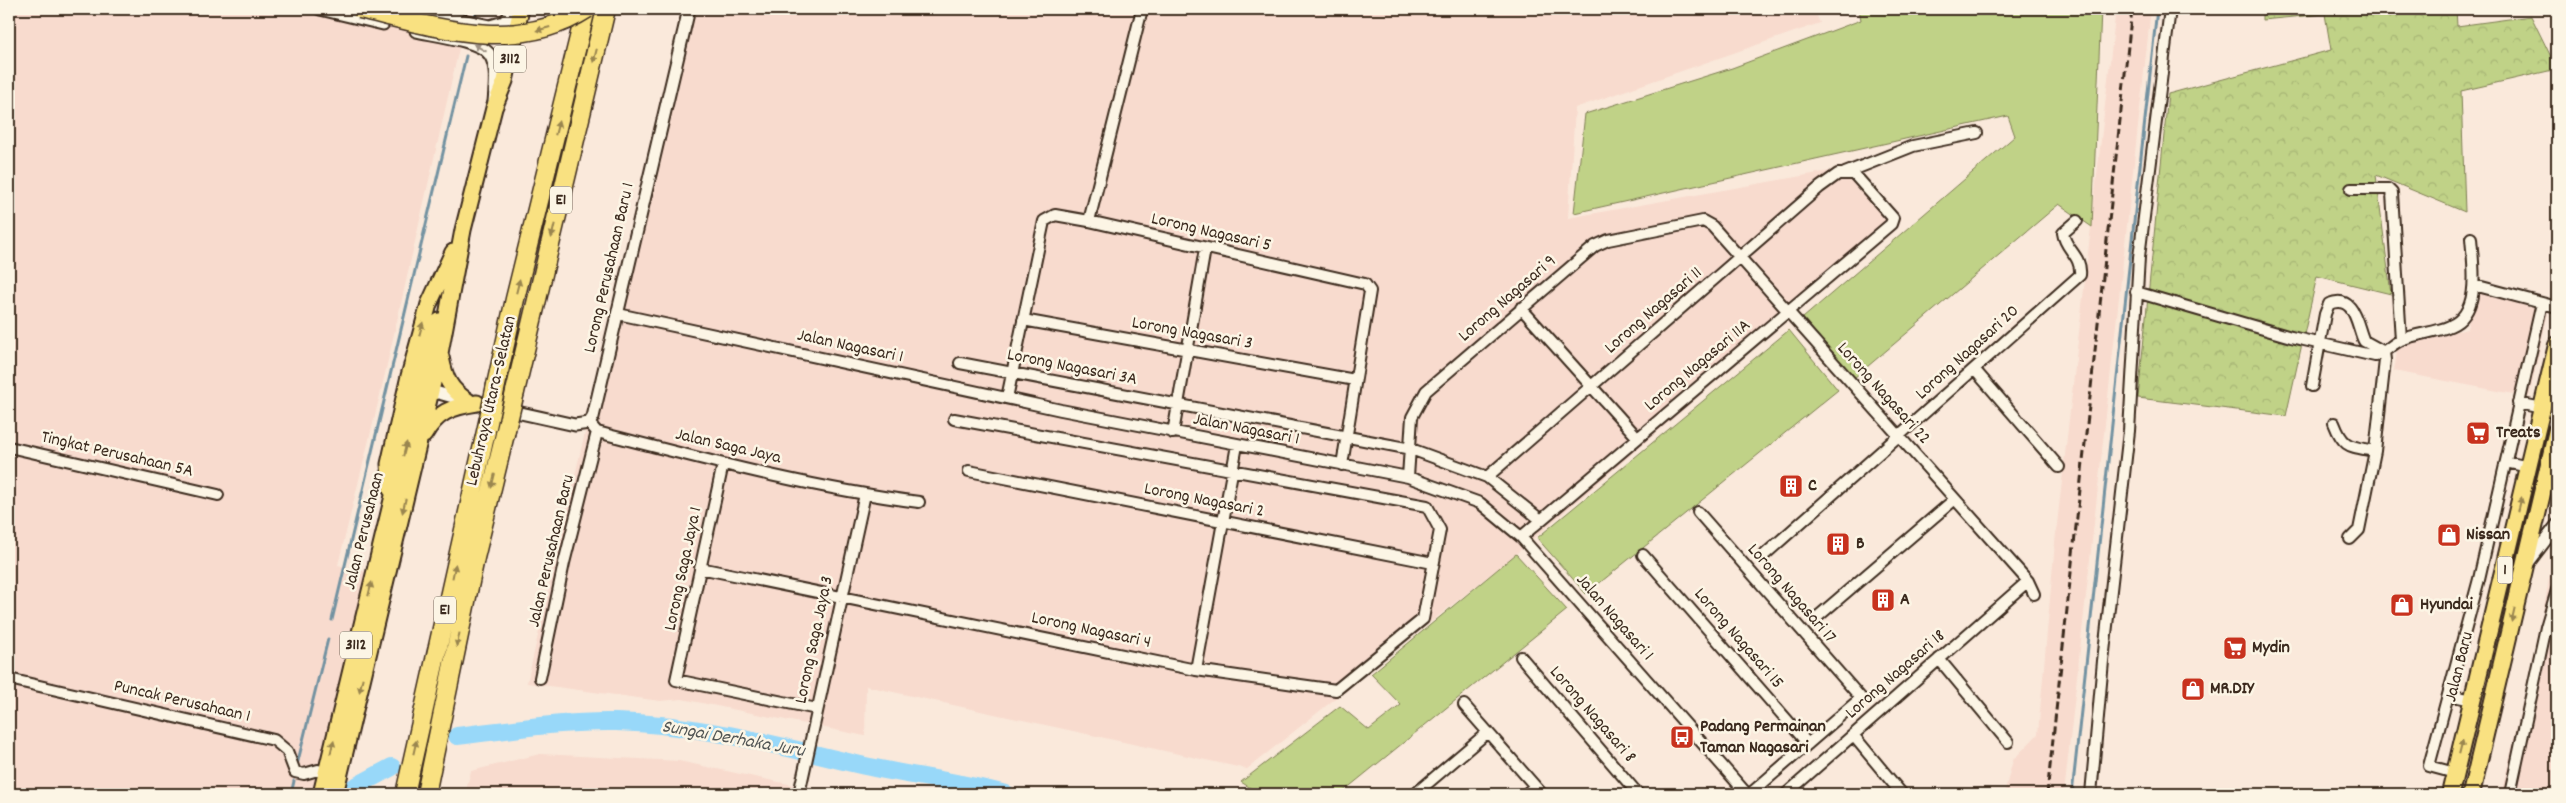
<svg xmlns="http://www.w3.org/2000/svg" width="2566" height="803" viewBox="0 0 2566 803" font-family="Dekko,sans-serif">
  <style>
    .built { fill: #f8dbce }
    .green { fill: #c0d287; stroke: #7e7e52 }
    .forest { fill: url(#forest-crowns); stroke: #7e7e52 }
    .lines { fill: none; stroke-linecap: round; stroke-linejoin: round }
    .stream { stroke: #7392a1; stroke-width: 3 }
    .river { stroke: #98d8f9; stroke-width: 18 }
    .minor-casing { stroke: #3b2a1e; stroke-width: 14 }
    .tertiary-casing { stroke: #3b2a1e; stroke-width: 15 }
    .primary-casing { stroke: #3b2a1e; stroke-width: 19 }
    .trunk-casing { stroke: #3b2a1e; stroke-width: 20 }
    .motorway-casing { stroke: #3b2a1e; stroke-width: 21 }
    .minor { stroke: #fcf5e5; stroke-width: 10 }
    .tertiary { stroke: #fcf5e5; stroke-width: 11 }
    .primary { stroke: #f9e181; stroke-width: 15 }
    .trunk { stroke: #f9e181; stroke-width: 16 }
    .motorway { stroke: #f9e181; stroke-width: 18 }
    .rail { stroke: #3b2a1e; stroke-width: 3; stroke-dasharray: 8 4; stroke-linecap: butt }
    .motorway-bridge-casing { stroke: #3b2a1e; stroke-width: 21; stroke-linecap: butt }
    .motorway-bridge { stroke: #f9e181; stroke-width: 18 }
    .oneway { fill: #9a8650 }
    .oneway2 { fill: #9c9082 }
    .labels { text-anchor: middle; dominant-baseline: central; stroke-width: 5; stroke-linejoin: round; paint-order: stroke }
    .shield { fill: #fcf5e5; stroke: #75675a; stroke-width: 1 }
    .shield-label { font-size: 16px; font-weight: bold; fill: #3b2a1e }
    .street-label { font-size: 18px; fill: #3b2a1e; stroke: #fcf5e5 }
    .poi-label { font-size: 18px; font-weight: bold; fill: #3b2a1e; stroke: #fcf5e5; text-anchor: start }
    .water-label { font-size: 19px; font-style: italic; fill: #525655; stroke: #fcf5e5 }
  </style>
  <defs>
    <pattern id="forest-crowns" width="20" height="18" patternUnits="userSpaceOnUse" patternTransform="scale(1.25)"><rect width="20" height="18" fill="#c0d287"/><path d="M2 6a3 3 0 1 1 6 0M12 15a3 3 0 1 1 6 0" fill="none" stroke="#a6b474"/></pattern>
  </defs>
  <rect width="100%" height="100%" fill="#fae9db"/>
  <filter id="ink" filterUnits="userSpaceOnUse"><feTurbulence type="fractalNoise" baseFrequency=".02" numOctaves="2"/><feDisplacementMap in="SourceGraphic" scale="10" xChannelSelector="R" yChannelSelector="G"/><feConvolveMatrix kernelMatrix="1 2 1 2 8 2 1 2 1" color-interpolation-filters="sRGB"/></filter>
  <g filter="url(#ink)">
    <path class="built" d="M9 9H468L381 391 338 565 370 573 314 794H9Z
      M683 9H1814L1820 23 1575 108 1568 218 1852 167 1901 221 1516 554 1247 769 866 686 865 736 682 699 660 701 527 683Z
      M2116 9H2151L2064 794H2004L2013 760 2038 734 2055 542Z
      M2482 292 2548 313 2529 397 2394 371 2398 345 2467 329 2472 301Z
      M2557 557V794H2501L2539 636 2552 562Z
      M540 754 679 761 836 794H465L471 771Z"/>
    <path class="green" d="M1859 9H2101L2092 227 2059 204 1854 378 1803 318 2015 136 2008 116 1574 213 1585 114 1732 68 1861 20Z
      M1789 330 1838 390 1586 594 1537 538Z
      M1516 554 1567 610 1340 794H1260L1241 782 1340 706 1369 730 1401 705 1371 674Z"/>
    <path class="forest" d="M2262 9H2456L2457 26 2531 16 2557 69 2461 91 2465 212 2376 175 2391 294 2317 276 2286 416 2138 398 2168 94 2331 50 2325 14 2262 20Z"/>
    <g class="lines">
      <path class="stream" d="M475 17 477 9
        M332 620 466 56
        M297 765 328 639
        M291 794 294 781
        M2072 794 2157 9"/>
      <path class="river" d="M457 736C509 730 563 721 616 722 701 724 783 747 865 766 912 776 960 782 1006 794
        M349 790 392 767"/>
      <g class="minor-casing">
        <path id="minor" d="M1845 173 1913 146 1977 133
          M2351 189H2388L2392 193 2401 340
          M1089 221 1142 9
          M2474 285 2557 307
          M2136 292 2291 337 2375 356C2385 353 2392 344 2401 340 2417 333 2435 333 2450 326 2482 313 2473 265 2471 238
          M1521 308 1638 438
          M618 314 1061 410 1408 477 1480 503 1521 537 1747 794
          M1023 320 1355 380
          M960 363 1411 449 1487 477 1541 520
          M1974 369 2059 467
          M2312 386 2325 314 2329 304C2356 293 2357 328 2364 341L2384 352 2385 360 2375 451 2359 530 2350 539
          M1007 398 1044 221 1055 215 1089 221 1365 284 1370 291 1342 465
          M2518 403 2542 408
          M589 423 597 432C703 459 810 488 919 502
          M2334 423C2344 449 2350 446 2375 451
          M1173 433 1205 249
          M9 447 218 495
          M2506 462 2529 467
          M723 464 676 680 817 709
          M969 471 1433 563
          M1408 477 1412 417 1426 391 1595 246 1608 240 1703 221 1712 226 2028 581 2034 594
          M1487 477 1820 187 1838 174H1854L1893 218 1891 224 1521 537
          M1698 512 1861 698 1750 794
          M1643 555 1808 744
          M1762 557 2080 275C2082 255 2065 250 2063 233L2077 221
          M700 568 1196 670 1336 690 1423 619 1440 530 1427 506 954 419
          M1815 619 1955 499
          M2546 627 2557 632
          M1521 657 1638 794
          M1939 659 2008 742
          M1196 670 1237 445
          M540 678 564 563 597 432
          M9 679 274 740 287 751 295 772 304 774 318 770 322 772 325 779
          M2448 695 2473 700
          M1464 705 1542 794
          M1853 735 1902 794
          M2455 773 2429 766 2479 579 2542 303
          M799 794 865 494
          M1415 794 1488 732
          M1526 794 1535 786
          M1786 794 2028 581
          M2091 794 2103 661 2129 431 2139 257 2170 9
          M2510 794 2546 627 2557 590"/>
      </g>
      <g class="tertiary-casing">
        <path id="tertiary" d="M320 9 383 24
          M412 9 490 26 504 22 515 9
          M416 31C433 35 480 40 490 55 498 67 495 88 494 102
          M424 389 464 400
          M485 405 575 425 589 423 593 417 689 9
          M2553 455 2557 475
          M2528 563 2557 525"/>
      </g>
      <g class="primary-casing">
        <path id="primary" d="M441 357C445 378 449 389 468 401
          M424 435C437 412 451 407 477 403
          M391 490 389 464 409 376 429 304 453 252
          M321 794 429 347 439 321
          M335 794 440 353 463 230 494 108 505 81 521 9"/>
      </g>
      <g class="trunk-casing">
        <path id="trunk" d="M2450 794 2557 345
          M2471 794 2557 430"/>
      </g>
      <g class="motorway-casing">
        <path id="motorway" d="M496 385 515 299 586 9
          M515 392 606 9
          M405 794 487 427
          M426 794 475 558 505 434"/>
      </g>
      <use href="#minor" class="minor"/>
      <use href="#tertiary" class="tertiary"/>
      <use href="#primary" class="primary"/>
      <use href="#trunk" class="trunk"/>
      <use href="#motorway" class="motorway"/>
      <path class="rail" d="M2047 794 2132 9"/>
      <g class="motorway-bridge-casing">
        <path id="motorway-bridge" d="M360 9C435 27 516 55 587 9
          M487 427 496 385
          M505 434 515 392"/>
      </g>
      <use href="#motorway-bridge" class="motorway-bridge"/>
    </g>
    <defs><path id="oneway-solid" d="M-6-.8H1V-3.2L6.5 0L1 3.2V.8H-6Z" transform="scale(1.25)"/></defs>
    <g class="oneway">
      <use href="#oneway-solid" transform="translate(543 29) rotate(165)"/>
      <use href="#oneway-solid" transform="translate(595 56) rotate(104)"/>
      <use href="#oneway-solid" transform="translate(557 128) rotate(-76)"/>
      <use href="#oneway-solid" transform="translate(553 231) rotate(103)"/>
      <use href="#oneway-solid" transform="translate(518 286) rotate(-76)"/>
      <use href="#oneway-solid" transform="translate(421 329) rotate(-75)"/>
      <use href="#oneway-solid" transform="translate(405 449) rotate(-76)"/>
      <use href="#oneway-solid" transform="translate(493 481) rotate(104)"/>
      <use href="#oneway-solid" transform="translate(2520 504) rotate(-77)"/>
      <use href="#oneway-solid" transform="translate(404 506) rotate(103)"/>
      <use href="#oneway-solid" transform="translate(454 571) rotate(-78)"/>
      <use href="#oneway-solid" transform="translate(370 589) rotate(-76)"/>
      <use href="#oneway-solid" transform="translate(2513 615) rotate(103)"/>
      <use href="#oneway-solid" transform="translate(458 640) rotate(102)"/>
      <use href="#oneway-solid" transform="translate(361 685) rotate(103)"/>
      <use href="#oneway-solid" transform="translate(332 747) rotate(-77)"/>
      <use href="#oneway-solid" transform="translate(415 747) rotate(-77)"/>
      <use href="#oneway-solid" transform="translate(2461 747) rotate(-76)"/>
    </g>
    <use class="oneway2" href="#oneway-solid" transform="translate(480 48) rotate(-151)"/>
  </g>
  <defs>
    <g id="supermarket-square" transform="scale(1.25)"><rect x="-9" y="-9" width="18" height="18" rx="4" fill="#c8321e" stroke="#fcf5e5"/><path d="M-6-5.5h2.5l.6 2H6L4.5 2H-2.5L-4.4-4H-6ZM-1.5 3.2a1.3 1.3 0 1 0 .1 0ZM3 3.2a1.3 1.3 0 1 0 .1 0Z" fill="#fff"/></g>
    <g id="building-square" transform="scale(1.25)"><rect x="-9" y="-9" width="18" height="18" rx="4" fill="#c8321e" stroke="#fcf5e5"/><path d="M-4-6H4V6H1V3H-1V6H-4ZM-2.5-4.3h1.7v1.8h-1.7ZM.8-4.3h1.7v1.8H.8ZM-2.5-1h1.7V.8h-1.7ZM.8-1h1.7V.8H.8Z" fill="#fff"/></g>
    <g id="shop-square" transform="scale(1.25)"><rect x="-9" y="-9" width="18" height="18" rx="4" fill="#c8321e" stroke="#fcf5e5"/><path d="M-5-2.5h2.3a2.7 3.5 0 0 1 5.4 0H5L5.5 6h-11ZM-1.5-2.5h3a1.5 2.3 0 0 0-3 0Z" fill="#fff"/></g>
    <g id="bus-square" transform="scale(1.25)"><rect x="-9" y="-9" width="18" height="18" rx="4" fill="#c8321e" stroke="#fcf5e5"/><path d="M-5-6H5V4H4V6H2V4H-2V6H-4V4H-5ZM-3.5-4V0h7V-4ZM-3.5 1.2v1.5H-2V1.2ZM2 1.2v1.5H3.5V1.2Z" fill="#fff"/></g>
  </defs>
  <g fill-rule="evenodd">
    <use href="#supermarket-square" x="2478" y="433"/>
    <use href="#building-square" x="1791" y="486"/>
    <use href="#shop-square" x="2449" y="535"/>
    <use href="#building-square" x="1838" y="544"/>
    <use href="#building-square" x="1883" y="600"/>
    <use href="#shop-square" x="2402" y="605"/>
    <use href="#supermarket-square" x="2235" y="648"/>
    <use href="#shop-square" x="2193" y="689"/>
    <use href="#bus-square" x="1682" y="737"/>
  </g>
  <g class="labels">
    <g class="shield">
      <rect x="494" y="45.5" width="32" height="27" rx="4"/>
      <rect x="550" y="186.5" width="22" height="27" rx="4"/>
      <rect x="2497.5" y="556.5" width="15" height="27" rx="4"/>
      <rect x="434" y="596.5" width="22" height="27" rx="4"/>
      <rect x="340" y="631.5" width="32" height="27" rx="4"/>
    </g>
    <g class="shield-label">
      <text x="510" y="59">3112</text>
      <text x="561" y="200">E1</text>
      <text x="2505" y="570">1</text>
      <text x="445" y="610">E1</text>
      <text x="356" y="645">3112</text>
    </g>
    <g class="street-label">
      <text transform="translate(1211 233) rotate(13)">Lorong Nagasari 5</text>
      <text transform="translate(610 268) rotate(-77)">Lorong Perusahaan Baru 1</text>
      <text transform="translate(1508 299) rotate(-41)">Lorong Nagasari 9</text>
      <text transform="translate(1654 311) rotate(-41)">Lorong Nagasari 11</text>
      <text transform="translate(1192 334) rotate(10)">Lorong Nagasari 3</text>
      <text transform="translate(850 347) rotate(12)">Jalan Nagasari 1</text>
      <text transform="translate(1968 353) rotate(-42)">Lorong Nagasari 20</text>
      <text transform="translate(1698 366) rotate(-40)">Lorong Nagasari 11A</text>
      <text transform="translate(1072 368) rotate(11)">Lorong Nagasari 3A</text>
      <text transform="translate(1883 394) rotate(48)">Lorong Nagasari 22</text>
      <text transform="translate(492 401) rotate(-77)">Lebuhraya Utara–Selatan</text>
      <text transform="translate(1246 430) rotate(11)">Jalan Nagasari 1</text>
      <text transform="translate(728 447) rotate(13)">Jalan Saga Jaya</text>
      <text transform="translate(117 455) rotate(13)">Tingkat Perusahaan 5A</text>
      <text transform="translate(1204 501) rotate(11)">Lorong Nagasari 2</text>
      <text transform="translate(365 531) rotate(-76)">Jalan Perusahaan</text>
      <text transform="translate(552 551) rotate(-77)">Jalan Perusahaan Baru</text>
      <text transform="translate(684 569) rotate(-78)">Lorong Saga Jaya 1</text>
      <text transform="translate(1791 594) rotate(49)">Lorong Nagasari 17</text>
      <text transform="translate(1614 618) rotate(49)">Jalan Nagasari 1</text>
      <text transform="translate(1091 631) rotate(12)">Lorong Nagasari 4</text>
      <text transform="translate(1738 639) rotate(49)">Lorong Nagasari 15</text>
      <text transform="translate(815 640) rotate(-78)">Lorong Saga Jaya 3</text>
      <text transform="translate(2460 667) rotate(-76)">Jalan Baru</text>
      <text transform="translate(1896 675) rotate(-41)">Lorong Nagasari 18</text>
      <text transform="translate(182 702) rotate(13)">Puncak Perusahaan 1</text>
      <text transform="translate(1592 715) rotate(49)">Lorong Nagasari 8</text>
    </g>
    <g class="poi-label">
      <text x="2496" y="433">Treats</text>
      <text x="1808" y="486">C</text>
      <text x="2466" y="535">Nissan</text>
      <text x="1856" y="544">B</text>
      <text x="1900" y="600">A</text>
      <text x="2420" y="605">Hyundai</text>
      <text x="2252" y="648">Mydin</text>
      <text x="2210" y="689">MR.DIY</text>
      <text x="1700" y="727">Padang Permainan<tspan x="1700" dy="21">Taman Nagasari</tspan></text>
    </g>
    <g class="water-label">
      <text transform="translate(733 740) rotate(10)">Sungai Derhaka Juru</text>
    </g>
  </g>
  <rect width="2566" height="803" fill="none" stroke="#fcf5e5" stroke-width="30"/>
  <rect x="15" y="15" width="2536" height="773" fill="none" stroke="#3b2a1e" stroke-width="2" filter="url(#ink)"/>
</svg>
